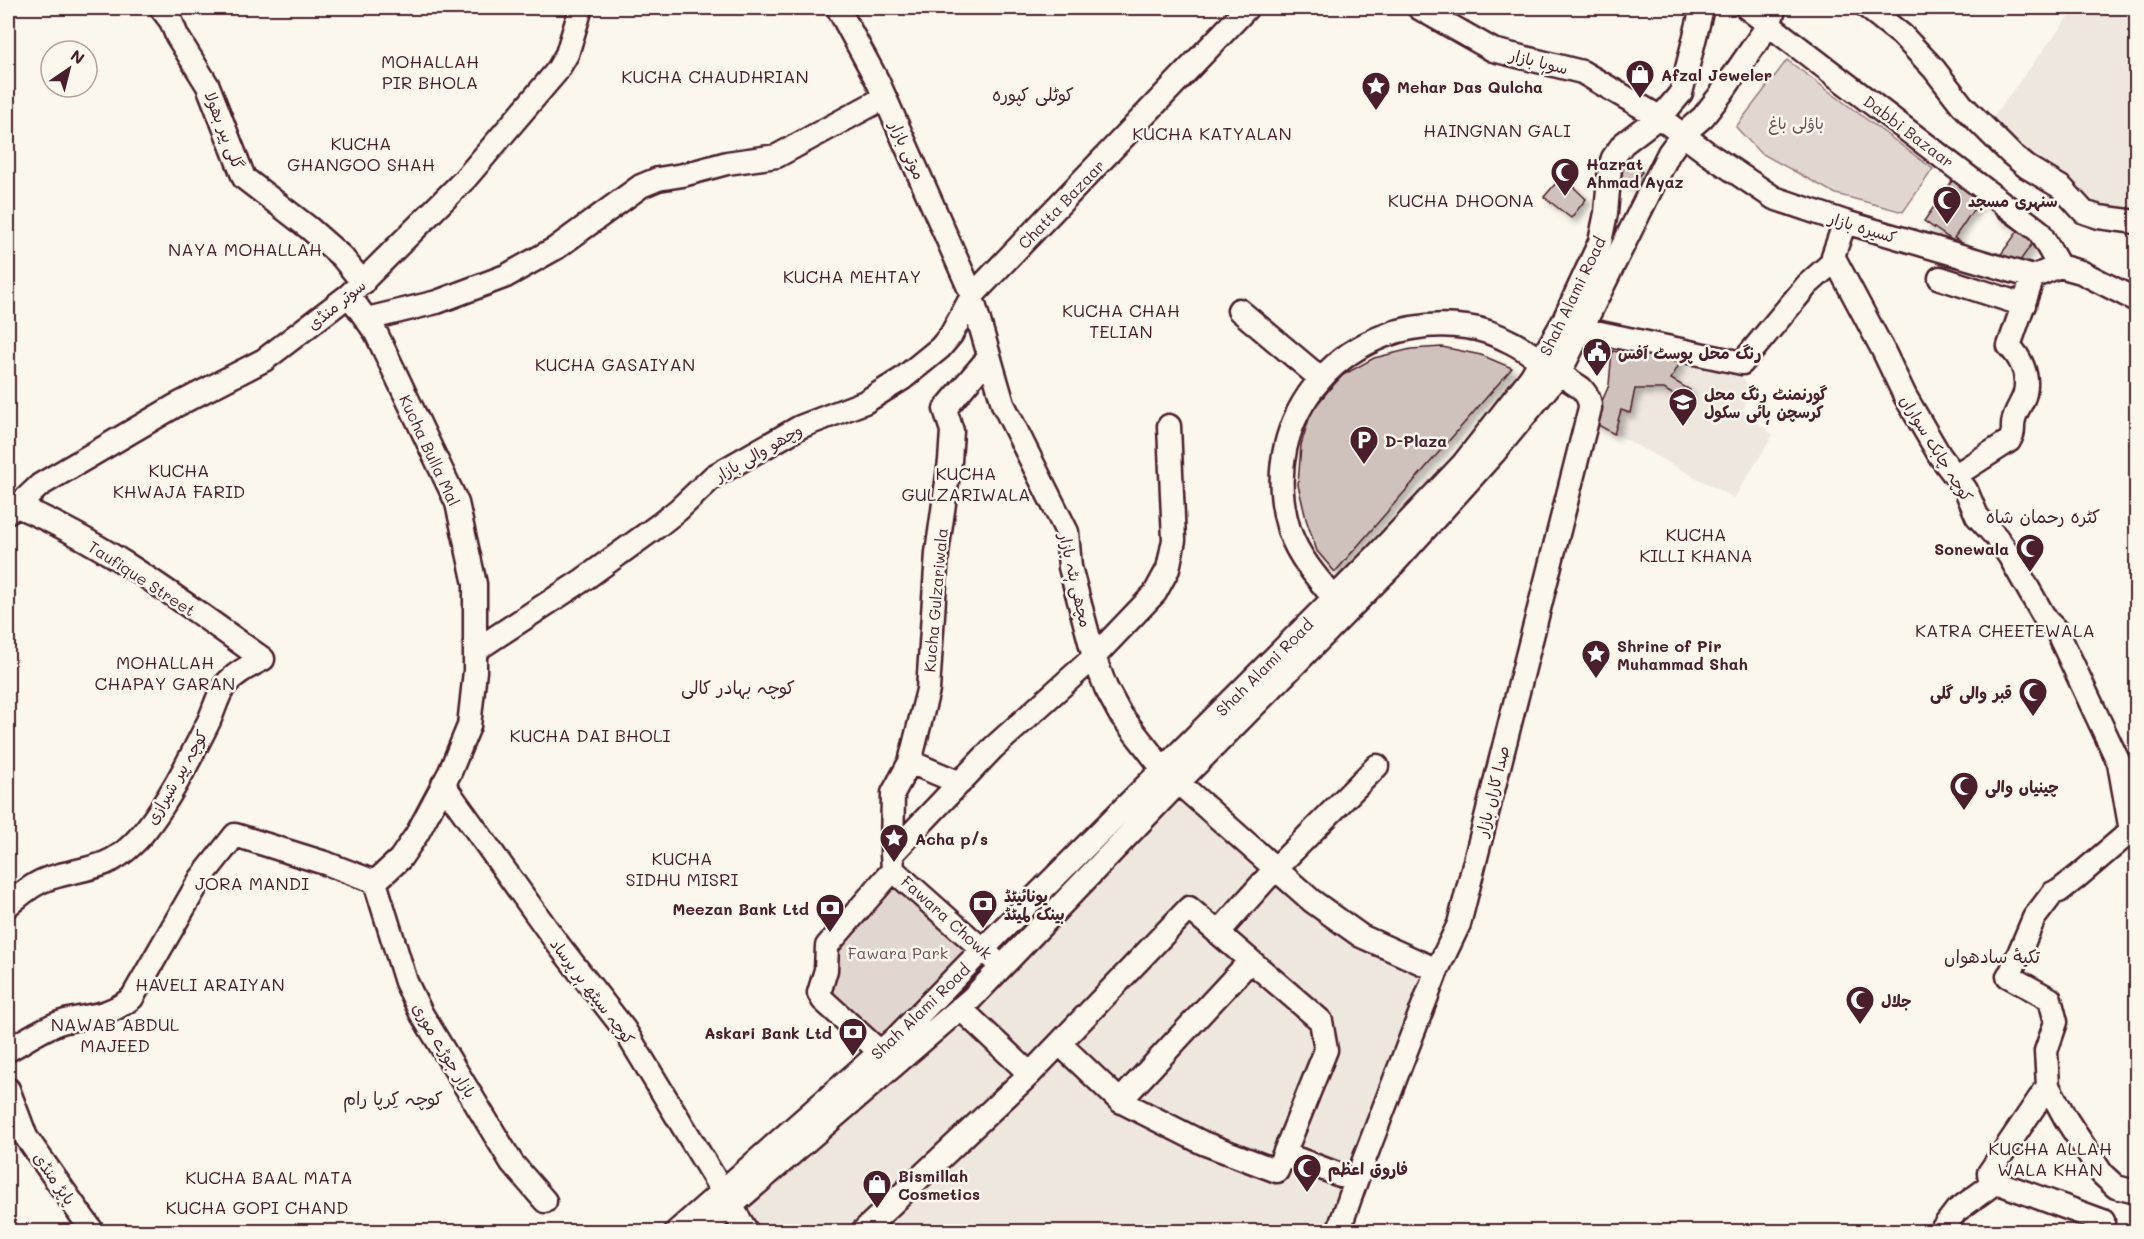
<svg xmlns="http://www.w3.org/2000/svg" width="2144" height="1239" viewBox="0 0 2144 1239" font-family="Mali,'Playpen Sans Arabic',sans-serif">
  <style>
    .built { fill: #eee7de }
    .green { fill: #e2d7d0; stroke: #967b7e; stroke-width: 1.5 }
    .building { fill: #cfc2bc; stroke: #4a1f2b; stroke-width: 1.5; fill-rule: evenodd; filter: url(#shadow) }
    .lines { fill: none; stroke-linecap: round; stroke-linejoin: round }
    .minor-casing { stroke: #4a1f2b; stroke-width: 27 }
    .minor { stroke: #fbf7ec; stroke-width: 22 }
    .labels { text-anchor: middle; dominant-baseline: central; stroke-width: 5; stroke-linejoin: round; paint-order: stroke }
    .street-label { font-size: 16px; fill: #4a1f2b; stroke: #fbf7ec }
    .poi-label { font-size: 16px; font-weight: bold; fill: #4a1f2b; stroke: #fbf7ec; text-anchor: start }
    .park-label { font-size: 16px; fill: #704d54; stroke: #fbf7ec }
    .neighbourhood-label { font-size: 18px; fill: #4a1f2b; stroke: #fbf7ec }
  </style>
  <defs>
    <filter id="shadow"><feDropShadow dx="5" dy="5" stdDeviation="3" flood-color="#0004"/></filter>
  </defs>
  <rect width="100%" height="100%" fill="#fbf7ec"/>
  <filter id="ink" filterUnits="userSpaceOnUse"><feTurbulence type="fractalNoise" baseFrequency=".0167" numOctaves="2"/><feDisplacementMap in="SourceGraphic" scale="12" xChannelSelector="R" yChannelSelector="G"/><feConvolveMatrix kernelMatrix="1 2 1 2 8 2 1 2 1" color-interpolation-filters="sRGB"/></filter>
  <g filter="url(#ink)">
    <path class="built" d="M2075 8H2136V225L2099 217 1984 129Z
      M1612 351 1737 366 1751 394 1742 410 1773 435 1734 498 1593 422 1609 385Z
      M1183 780 1312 901 1437 970 1338 1231 747 1232 731 1206 960 1008Z"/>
    <path class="green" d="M1787 60 1933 169 1903 212 1836 194 1759 152 1736 127Z
      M893 870 983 949 879 1051 823 1000 826 961Z"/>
    <path class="building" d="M1630 160 1642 172 1629 187 1616 176Z
      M1562 176 1586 199 1571 218 1544 197Z
      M1954 178 1997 209 1999 216 2034 241 2017 265 1974 255 1924 221ZM1980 200 1995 210 1998 217 2018 231 1999 257 1976 247 1974 251 1954 238Z
      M1442 347 1481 355 1512 368 1335 572 1317 551 1306 519 1298 485 1301 445 1311 412 1328 391 1343 375 1374 358 1411 349Z
      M1612 351 1682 359 1671 379 1690 390 1684 401 1664 389H1635L1630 413 1621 410 1614 434 1593 422 1609 385Z"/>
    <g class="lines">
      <g class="minor-casing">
        <path id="minor" d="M161 8 171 21 177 36 208 86 244 178 309 228 342 257 363 283
          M838 8 878 82 970 290 1003 404 1067 532 1070 567 1094 657 1106 688 1120 714 1163 769 1312 901 1361 936 1437 970
          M1419 8 1493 50 1582 72 1659 117 1710 155 1774 198 1845 222 2033 277 2059 266
          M1747 8 2039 231 2059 266
          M1868 8 1902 35 1934 69 1962 105 2010 153 2027 167 2062 188 2084 212 2099 217 2136 222
          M1845 222 1833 256 1883 350 1905 396 1940 456 1966 490 1977 516 1997 538 2010 557 2046 620 2057 631 2119 763 2131 831 2136 836
          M2059 266 2081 272 2136 300
          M1940 278 2024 305
          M349 295 376 333 457 503 475 584V671L469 726 450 772 417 834 400 859 375 882
          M1239 310 1320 378
          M367 319 437 302 506 276 556 248 641 186 658 179 683 175 727 163 777 156 884 98
          M1567 324 1581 329 1742 363 1807 285 1835 260
          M1956 475 2009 441C2016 430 2011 429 2014 419 2016 410 2023 402 2025 393 2029 375 2021 358 2009 346L2033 277
          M8 512 21 503 40 485 175 406 264 360 349 295 465 179 557 71 567 54 581 8
          M1334 598C1316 577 1298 556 1289 530 1254 415 1349 311 1466 327 1509 332 1545 365 1581 388 1587 395 1590 399 1590 408L1459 924 1437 970 1356 1181 1338 1232
          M476 650 583 580 659 525 678 510 714 476 800 427 865 402 902 379 940 348 951 335 972 296 1247 8
          M910 762 960 783
          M443 784 557 943 624 1029 747 1232
          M2131 831 2077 877 2059 891 2053 893 2034 918 2011 972 2008 976 2050 999 2056 1022 2046 1051 2048 1086 2066 1119 2102 1174 2116 1187 2136 1192
          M892 854 893 793 910 762 928 690 937 553 950 461 952 431 945 409 989 357
          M893 870 892 854 993 748 1094 657 1155 593 1168 569 1174 540 1169 426
          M375 882 406 982 421 1013 512 1163 545 1201
          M8 905C21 895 33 883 50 878 83 867 106 871 133 844 161 817 190 759 208 723 214 711 217 696 225 685 235 673 250 666 263 659 184 603 106 543 17 506
          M1218 933 1275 869 1377 766
          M960 1008 1030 1074
          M1060 1044 1120 1101 1203 1143 1277 1171 1284 1154 1356 1181
          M8 1050C25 1041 44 1027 62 1022 92 1014 105 1018 132 998L201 878 235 835 328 864 375 882
          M891 1062 823 1000 819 993 826 970 827 946 893 870 992 958
          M8 1089 26 1137 93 1232
          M1120 1101 1250 961
          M1991 1185 1989 1173 2048 1086
          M676 1232 897 1037 983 949 1375 557 1463 464 1531 377 1563 322 1600 242 1606 213 1610 167 1613 158 1623 144 1665 112 1681 93 1702 8
          M701 1232 972 998 1179 782 1391 567 1494 453 1559 374 1669 153 1682 135 1703 117 1721 94 1769 24 1775 8
          M862 1232 1030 1074 1189 908 1321 1021 1326 1050 1284 1154
          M1940 1232 1956 1211 1996 1182 2103 1221"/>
      </g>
      <use href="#minor" class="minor"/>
    </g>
  </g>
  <defs>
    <g id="shop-pin" transform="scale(1.5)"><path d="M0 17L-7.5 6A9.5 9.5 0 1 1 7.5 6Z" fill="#4a1f2b" stroke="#fbf7ec"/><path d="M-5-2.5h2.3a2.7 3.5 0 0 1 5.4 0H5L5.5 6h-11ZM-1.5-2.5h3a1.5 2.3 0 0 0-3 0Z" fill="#fff"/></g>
    <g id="sight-pin" transform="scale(1.5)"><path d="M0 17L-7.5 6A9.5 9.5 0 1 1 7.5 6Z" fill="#4a1f2b" stroke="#fbf7ec"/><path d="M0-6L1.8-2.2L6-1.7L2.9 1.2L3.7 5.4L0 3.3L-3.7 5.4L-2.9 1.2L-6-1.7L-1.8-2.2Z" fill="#fff"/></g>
    <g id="mosque-pin" transform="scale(1.5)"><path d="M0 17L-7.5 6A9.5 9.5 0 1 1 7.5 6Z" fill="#4a1f2b" stroke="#fbf7ec"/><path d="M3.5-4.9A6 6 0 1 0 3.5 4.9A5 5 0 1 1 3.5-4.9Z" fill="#fff"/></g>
    <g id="civic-pin" transform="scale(1.5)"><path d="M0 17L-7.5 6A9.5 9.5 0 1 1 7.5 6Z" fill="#4a1f2b" stroke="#fbf7ec"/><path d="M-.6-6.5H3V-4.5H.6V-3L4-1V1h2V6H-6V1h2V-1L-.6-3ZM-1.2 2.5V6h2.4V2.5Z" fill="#fff"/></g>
    <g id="school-pin" transform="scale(1.5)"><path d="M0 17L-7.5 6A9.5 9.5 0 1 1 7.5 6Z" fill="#4a1f2b" stroke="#fbf7ec"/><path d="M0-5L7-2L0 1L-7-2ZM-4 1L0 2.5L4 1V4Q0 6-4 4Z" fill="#fff"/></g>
    <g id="parking-pin" transform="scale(1.5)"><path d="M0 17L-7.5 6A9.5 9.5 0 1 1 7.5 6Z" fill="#4a1f2b" stroke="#fbf7ec"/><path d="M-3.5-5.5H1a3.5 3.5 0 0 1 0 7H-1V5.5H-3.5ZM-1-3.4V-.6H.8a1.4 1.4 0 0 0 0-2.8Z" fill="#fff"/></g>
    <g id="bank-pin" transform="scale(1.5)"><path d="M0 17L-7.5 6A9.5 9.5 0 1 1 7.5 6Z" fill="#4a1f2b" stroke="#fbf7ec"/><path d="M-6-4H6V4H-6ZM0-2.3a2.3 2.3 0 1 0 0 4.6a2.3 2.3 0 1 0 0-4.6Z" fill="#fff"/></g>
  </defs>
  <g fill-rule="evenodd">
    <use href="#shop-pin" x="1640" y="74"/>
    <use href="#sight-pin" x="1376" y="86"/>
    <use href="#mosque-pin" x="1565" y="172"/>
    <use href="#mosque-pin" x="1947" y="200"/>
    <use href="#civic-pin" x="1597" y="352"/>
    <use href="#school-pin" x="1683" y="402"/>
    <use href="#parking-pin" x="1364" y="440"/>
    <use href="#mosque-pin" x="2030" y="548"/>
    <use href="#sight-pin" x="1596" y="654"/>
    <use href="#mosque-pin" x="2033" y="692"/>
    <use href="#mosque-pin" x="1964" y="786"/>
    <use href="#sight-pin" x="894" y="838"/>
    <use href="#bank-pin" x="983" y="904"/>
    <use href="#bank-pin" x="830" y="908"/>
    <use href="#mosque-pin" x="1860" y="1000"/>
    <use href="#bank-pin" x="853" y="1032"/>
    <use href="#mosque-pin" x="1307" y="1168"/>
    <use href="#shop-pin" x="877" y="1184"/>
  </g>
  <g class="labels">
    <g class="street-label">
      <text transform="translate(1539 61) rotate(14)">سوہا بازار</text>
      <text transform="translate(225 130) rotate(69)">گلی پیر بھولا</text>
      <text transform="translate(1909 131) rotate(37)">Dabbi Bazaar</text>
      <text transform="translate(908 150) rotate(65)">موتی بازار</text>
      <text transform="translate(1061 204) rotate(-46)">Chatta Bazaar</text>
      <text transform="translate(1863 227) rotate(17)">کسیرہ بازار</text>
      <text transform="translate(1572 296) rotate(-64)">Shah Alami Road</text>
      <text transform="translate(336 304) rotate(-39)">سوتر منڈی</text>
      <text transform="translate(1937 448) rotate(58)">کوچہ چابک سواراں</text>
      <text transform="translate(430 450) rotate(65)">Kucha Bulla Mal</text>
      <text transform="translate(758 452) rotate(-30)">وچھو والی بازار</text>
      <text transform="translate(142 578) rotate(33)">Taufique Street</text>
      <text transform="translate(1076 580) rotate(77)">مچھی ہٹہ بازار</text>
      <text transform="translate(935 600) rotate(-85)">Kucha Gulzariwala</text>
      <text transform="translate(1264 667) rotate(-45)">Shah Alami Road</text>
      <text transform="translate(176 777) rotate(-60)">کوچہ پیر شیرازی</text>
      <text transform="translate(1492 791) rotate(-76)">صدا کاراں بازار</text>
      <text transform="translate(947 917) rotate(42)">Fawara Chowk</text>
      <text transform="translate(593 991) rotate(53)">کوچہ سیٹھ ہر پرساد</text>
      <text transform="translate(920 1011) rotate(-44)">Shah Alami Road</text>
      <text transform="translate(445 1050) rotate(59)">بازار جوڑے موری</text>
      <text transform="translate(55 1178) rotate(55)">پاپڑ منڈی</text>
    </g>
    <g class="poi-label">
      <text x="1661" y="74">Afzal Jeweler</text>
      <text x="1397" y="86">Mehar Das Qulcha</text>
      <text x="1586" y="163">Hazrat<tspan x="1586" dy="18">Ahmad Ayaz</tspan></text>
      <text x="1968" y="200">سنہری مسجد</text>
      <text x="1618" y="352">رنگ محل پوسٹ آفس</text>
      <text x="1704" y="393">گورنمنٹ رنگ محل<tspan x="1704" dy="18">کرسچن ہائی سکول</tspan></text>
      <text x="1385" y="440">D-Plaza</text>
      <text x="2009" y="548" text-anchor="end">Sonewala</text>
      <text x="1617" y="645">Shrine of Pir<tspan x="1617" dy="18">Muhammad Shah</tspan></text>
      <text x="2012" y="692" text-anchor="end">قبر والی گلی</text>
      <text x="1985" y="786">چینیاں والی</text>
      <text x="915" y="838">Acha p/s</text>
      <text x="1004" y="895">یونائیٹڈ<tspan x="1004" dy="18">بینک لمیٹڈ</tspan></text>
      <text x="809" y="908" text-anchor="end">Meezan Bank Ltd</text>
      <text x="1881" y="1000">جلال</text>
      <text x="832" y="1032" text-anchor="end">Askari Bank Ltd</text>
      <text x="1328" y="1168">فاروق اعظم</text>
      <text x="898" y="1175">Bismillah<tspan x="898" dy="18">Cosmetics</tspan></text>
    </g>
    <g class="park-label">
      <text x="1796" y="122">باؤلی باغ</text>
      <text x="898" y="952">Fawara Park</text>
    </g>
    <g class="neighbourhood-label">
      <text x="430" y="61">MOHALLAH<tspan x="430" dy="21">PIR BHOLA</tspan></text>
      <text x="715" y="76">KUCHA CHAUDHRIAN</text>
      <text x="1033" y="94">کوٹلی کپورہ</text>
      <text x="1497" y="130">HAINGNAN GALI</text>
      <text x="1212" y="133">KUCHA KATYALAN</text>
      <text x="361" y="143">KUCHA<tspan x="361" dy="21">GHANGOO SHAH</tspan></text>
      <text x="1461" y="200">KUCHA DHOONA</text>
      <text x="245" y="249">NAYA MOHALLAH</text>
      <text x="852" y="276">KUCHA MEHTAY</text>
      <text x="1121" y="310">KUCHA CHAH<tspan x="1121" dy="21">TELIAN</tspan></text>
      <text x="615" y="364">KUCHA GASAIYAN</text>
      <text x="179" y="470">KUCHA<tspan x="179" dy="21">KHWAJA FARID</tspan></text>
      <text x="966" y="473">KUCHA<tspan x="966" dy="21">GULZARIWALA</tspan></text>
      <text x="2043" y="516">کٹرہ رحمان شاہ</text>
      <text x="1696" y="534">KUCHA<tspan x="1696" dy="21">KILLI KHANA</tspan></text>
      <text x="2005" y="630">KATRA CHEETEWALA</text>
      <text x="165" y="662">MOHALLAH<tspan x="165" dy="21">CHAPAY GARAN</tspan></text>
      <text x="738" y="687">کوچہ بہادر کالی</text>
      <text x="590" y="735">KUCHA DAI BHOLI</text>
      <text x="682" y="858">KUCHA<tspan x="682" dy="21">SIDHU MISRI</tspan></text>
      <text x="252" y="883">JORA MANDI</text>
      <text x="1992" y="956">تکیۂ سادھواں</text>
      <text x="210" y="984">HAVELI ARAIYAN</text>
      <text x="115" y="1024">NAWAB ABDUL<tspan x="115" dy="21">MAJEED</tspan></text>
      <text x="393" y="1098">کوچہ کِرپا رام</text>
      <text x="2050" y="1148">KUCHA ALLAH<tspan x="2050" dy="21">WALA KHAN</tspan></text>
      <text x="269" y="1177">KUCHA BAAL MATA</text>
      <text x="257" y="1207">KUCHA GOPI CHAND</text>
    </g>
  </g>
  <rect width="2144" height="1239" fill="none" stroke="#fbf7ec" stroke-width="30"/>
  <rect x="15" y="15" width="2114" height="1209" fill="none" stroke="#4a1f2b" stroke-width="2" filter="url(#ink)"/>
  <g transform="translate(69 69) rotate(35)"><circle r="28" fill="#fbf7ec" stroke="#b4a19f" stroke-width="1.5"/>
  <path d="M0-4.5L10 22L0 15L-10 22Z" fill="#4a1f2b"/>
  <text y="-9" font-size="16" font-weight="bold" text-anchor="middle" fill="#4a1f2b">N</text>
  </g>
</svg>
